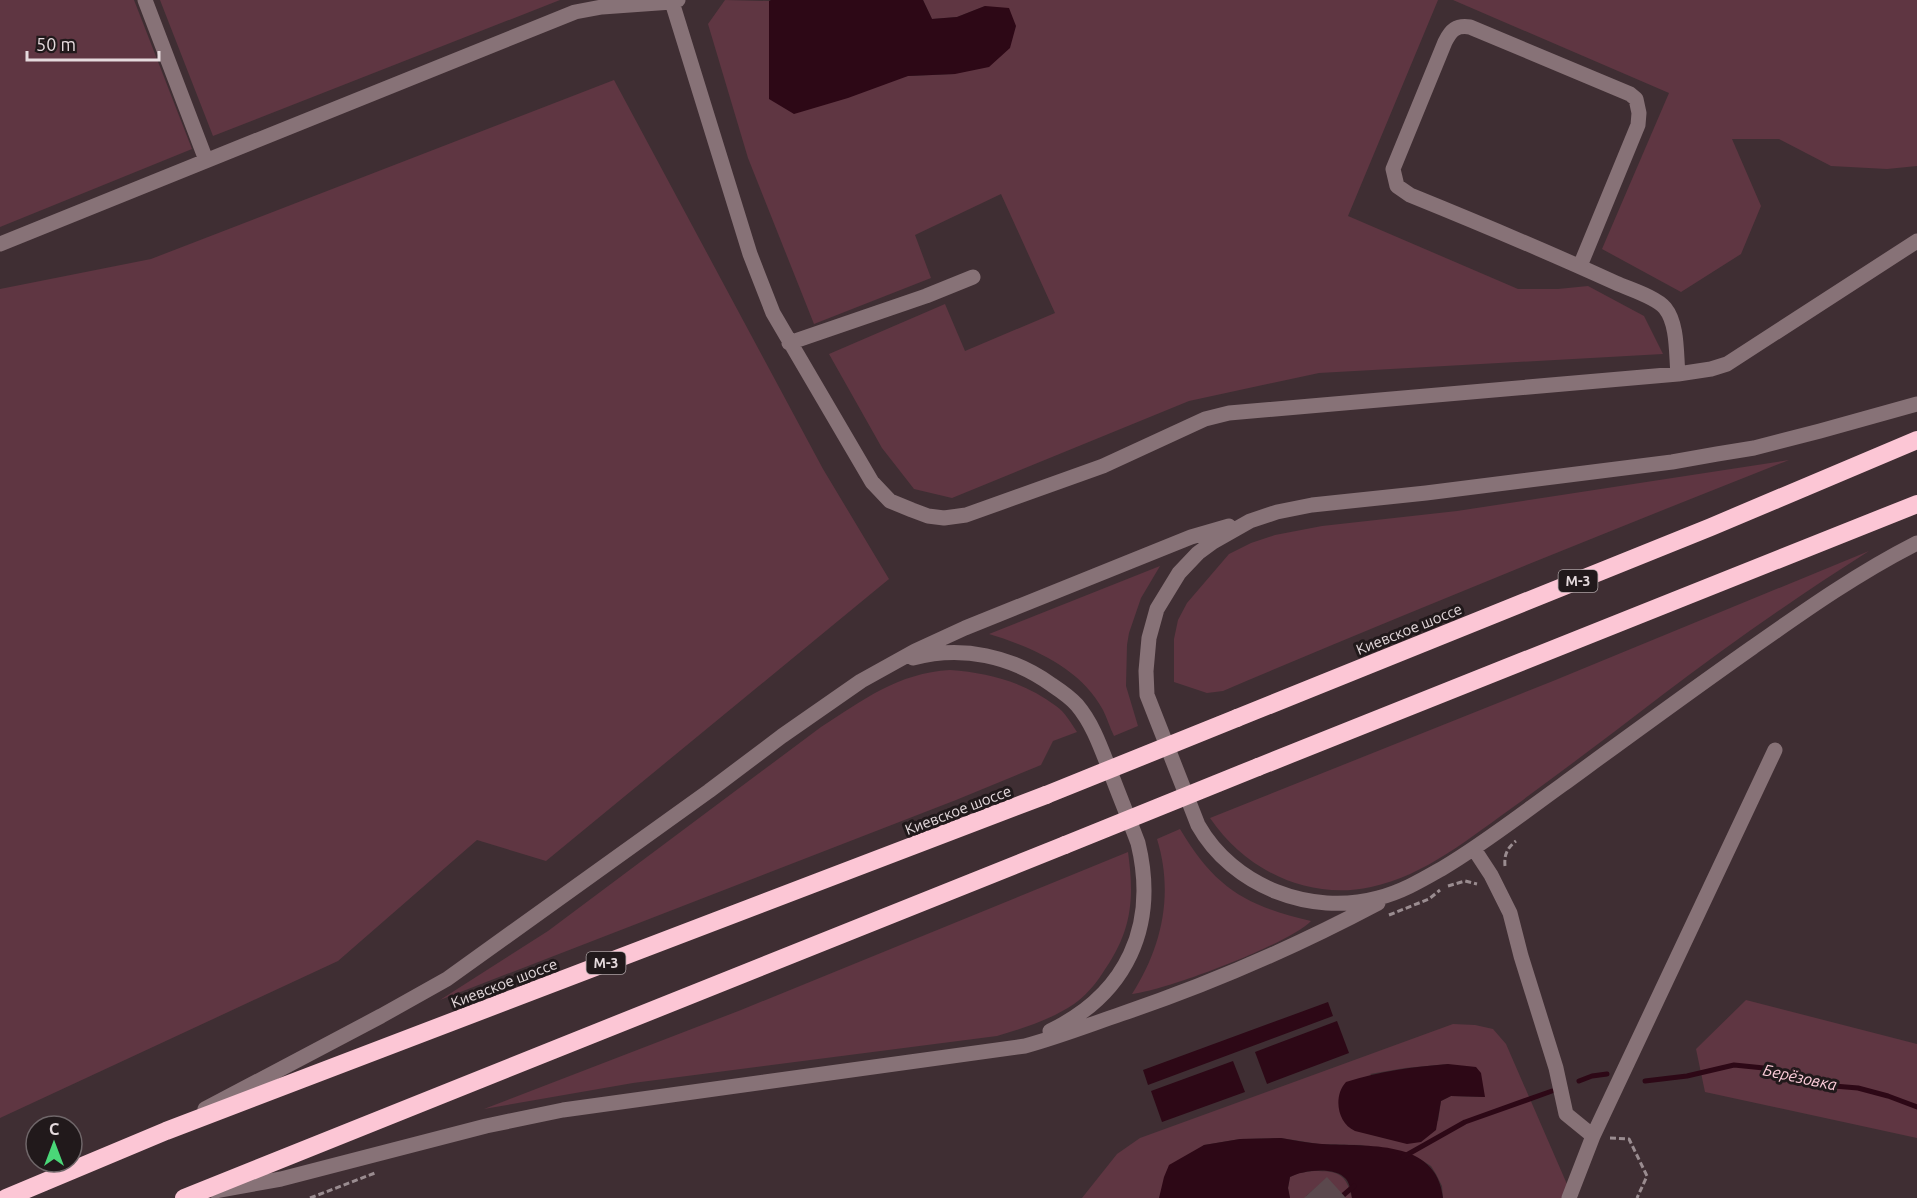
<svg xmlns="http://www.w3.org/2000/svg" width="1917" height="1198" viewBox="0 0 1917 1198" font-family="Ubuntu,sans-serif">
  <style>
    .green { fill: #5f3642; fill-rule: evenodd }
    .water { fill: #2d0816 }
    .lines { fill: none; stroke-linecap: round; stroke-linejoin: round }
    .stream { stroke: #2d0816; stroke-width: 5 }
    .building { fill: #5b484d }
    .path { stroke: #9a8c90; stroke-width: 3; stroke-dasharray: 6 3; stroke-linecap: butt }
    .minor { stroke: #877277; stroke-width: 15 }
    .highway { stroke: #fcc6d5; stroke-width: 18 }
    .highway-bridge { stroke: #fcc6d5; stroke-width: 18 }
    .labels { text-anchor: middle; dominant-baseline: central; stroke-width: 6; stroke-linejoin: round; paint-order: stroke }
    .shield { fill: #21191b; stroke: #aaa0a3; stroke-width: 1.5 }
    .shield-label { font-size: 14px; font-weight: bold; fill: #e5dadd }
    .street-label { font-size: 15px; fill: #e5dadd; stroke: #21191b }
    .water-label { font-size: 16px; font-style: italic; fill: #fecedb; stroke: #21191b }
  </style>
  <rect width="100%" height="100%" fill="#3f2e33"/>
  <path class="green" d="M0 0H134L192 149 0 227Z
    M160 0H560L213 136Z
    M725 0 769 1V99L908 76 955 74 985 6 957 17 932 19 923 0H1438L1348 216 1518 289H1558L1588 286 1644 316 1663 354 1319 373 1189 401 952 498 914 489 882 448 829 354 945 304 965 351 1055 313 1001 194 915 235 931 278 814 324 748 158 708 24Z
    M1453 0H1917V166L1887 169 1831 166 1779 139H1732L1761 206 1741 254 1681 292 1602 249 1669 93Z
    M614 80 823 469 889 579 546 861 477 840 338 961 0 1118V289L151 259Z
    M1789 460C1599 535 1411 611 1223 691L1207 693 1174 682V639L1178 620 1187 603 1229 554 1251 543 1275 535 1322 526 1457 511Z
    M1869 551C1798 596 1728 645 1661 696 1613 733 1565 769 1516 805 1472 836 1425 876 1371 887 1308 901 1245 870 1210 818L1553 681Z
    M1160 566 1141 598 1129 633 1127 645 1126 686 1138 726 1114 736C1110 728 1107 718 1103 710 1081 668 1032 647 989 634Z
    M950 670C990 673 1024 682 1056 706 1065 712 1071 723 1077 732L1053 741 1041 765 956 800 440 1000 548 931 821 727C863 700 898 673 950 670Z
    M1180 829C1215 888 1246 906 1311 921 1289 944 1165 991 1132 994 1162 947 1174 894 1157 839Z
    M1128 852C1135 902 1131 933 1102 974 1094 986 1085 996 1074 1004 1050 1020 1024 1028 997 1036L633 1083 484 1109 741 1010Z
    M1746 1000 1917 1044V1138L1705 1092 1696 1049Z
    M1453 1024 1475 1025 1493 1029 1506 1044 1573 1198H1443L1442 1186 1436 1174 1431 1166 1420 1159 1361 1145 1319 1144 1281 1138 1240 1139 1204 1145 1161 1193 1159 1198H1082L1117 1154 1140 1138ZM1448 1064 1484 1097 1451 1096 1441 1101 1438 1121 1370 1074 1405 1068Z
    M1314 1171C1338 1171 1346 1173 1352 1198H1338L1327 1178 1306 1196 1308 1198H1290L1288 1188 1290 1177 1299 1173Z"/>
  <path class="water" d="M771 0H923L932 19 957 17 985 6 1009 8 1016 26 1010 48 989 67 955 74 908 76 848 98 794 114 769 99V1Z
    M1328 1002 1333 1016 1148 1085 1143 1070Z
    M1337 1021 1349 1053 1267 1084 1255 1052Z
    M1233 1061 1245 1092 1162 1122 1151 1091Z
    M1448 1064 1476 1067 1481 1073 1485 1097 1451 1096 1441 1101 1436 1130 1421 1142 1407 1144 1355 1131C1337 1123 1333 1096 1346 1082 1380 1071 1413 1067 1448 1064Z
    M1281 1138C1294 1140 1308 1143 1322 1144 1366 1147 1437 1138 1443 1198H1352C1351 1192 1350 1184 1346 1179 1335 1166 1303 1170 1290 1177L1288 1188 1290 1198H1159L1164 1177 1169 1165 1204 1145 1240 1139Z"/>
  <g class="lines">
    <path class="stream" d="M1579 1081 1592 1076 1607 1074
      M1645 1081 1687 1076 1734 1065 1774 1069 1822 1085 1858 1088 1888 1096 1917 1107
      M1403 1157 1465 1122 1552 1091
      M1340 1198 1354 1186"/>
  </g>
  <path class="building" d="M1327 1177 1346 1198H1304Z"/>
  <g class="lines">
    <path class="path" d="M1505 866C1504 855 1507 848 1516 841
      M1448 886 1465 881 1477 884
      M1389 915 1429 899 1440 890
      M1610 1138 1629 1139 1647 1176 1637 1198
      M310 1198 375 1173"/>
    <path class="minor" d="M145 0 206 160
      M672 2 750 254 773 313 872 482 890 501 912 510 928 516 944 518 966 515 1103 466 1205 419 1229 413 1678 374 1711 369 1727 364 1917 241
      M0 244 575 12 602 7 672 2 678 0
      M1580 266 1638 125 1639 113 1636 99 1630 94 1470 27C1456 25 1451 30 1445 42L1393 169 1397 186 1410 195C1479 223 1548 252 1616 283 1629 289 1656 297 1665 308 1678 324 1676 354 1678 374
      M789 343 926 296 973 277
      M1917 404 1820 431 1754 448 1717 454 1672 462 1426 493 1312 505 1277 512 1250 521 1213 542 1198 553 1179 573 1157 609 1149 638 1146 671 1147 695 1198 825C1233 887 1311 916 1378 898 1402 892 1422 880 1443 868 1485 843 1523 813 1562 785 1625 739 1689 692 1753 647 1807 609 1858 573 1917 543
      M913 658C962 645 1012 656 1052 685 1061 691 1070 697 1077 705 1093 724 1101 748 1110 771 1119 795 1129 819 1138 843 1158 926 1127 994 1050 1031
      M1474 849 1491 875 1510 913 1521 956 1556 1068 1566 1114 1593 1136 1569 1198
      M205 1109 381 1016 447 979 709 791 782 736 861 681 915 651 965 628 1191 537 1229 526
      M1593 1136 1775 750
      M215 1191 281 1179 486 1126 563 1110 1025 1046C1058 1037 1089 1025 1121 1014 1210 984 1295 947 1378 903"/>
    <path class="highway" d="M1237 718 1711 527 1917 440
      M1258 767 1917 504
      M6 1198 166 1131 1046 795
      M184 1198 1065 845"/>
    <path class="highway-bridge" d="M1046 795 1237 718
      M1065 845 1258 767"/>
  </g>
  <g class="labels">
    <g class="shield">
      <rect x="1558.5" y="570" width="39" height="22" rx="4.5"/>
      <rect x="586.5" y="952" width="39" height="22" rx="4.5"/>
    </g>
    <g class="shield-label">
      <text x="1578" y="581">М-3</text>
      <text x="606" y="963">М-3</text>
    </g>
    <g class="street-label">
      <text transform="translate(1409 629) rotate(-22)">Киевское шоссе</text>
      <text transform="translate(958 810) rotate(-21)">Киевское шоссе</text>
      <text transform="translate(504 983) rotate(-21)">Киевское шоссе</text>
    </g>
    <g class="water-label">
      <text transform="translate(1800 1077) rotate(12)">Берёзовка</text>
    </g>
  </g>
  <g transform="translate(54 1144)"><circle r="28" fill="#21191b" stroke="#6f6669" stroke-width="1.5"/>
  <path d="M0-4.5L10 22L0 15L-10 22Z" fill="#4ad778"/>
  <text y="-9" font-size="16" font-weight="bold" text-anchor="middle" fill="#e5dadd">С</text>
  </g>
  <path d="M27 51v9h132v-9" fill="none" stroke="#e5dadd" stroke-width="3"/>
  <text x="36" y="51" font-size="18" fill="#e5dadd" stroke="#21191b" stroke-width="4.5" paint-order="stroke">50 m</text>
</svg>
